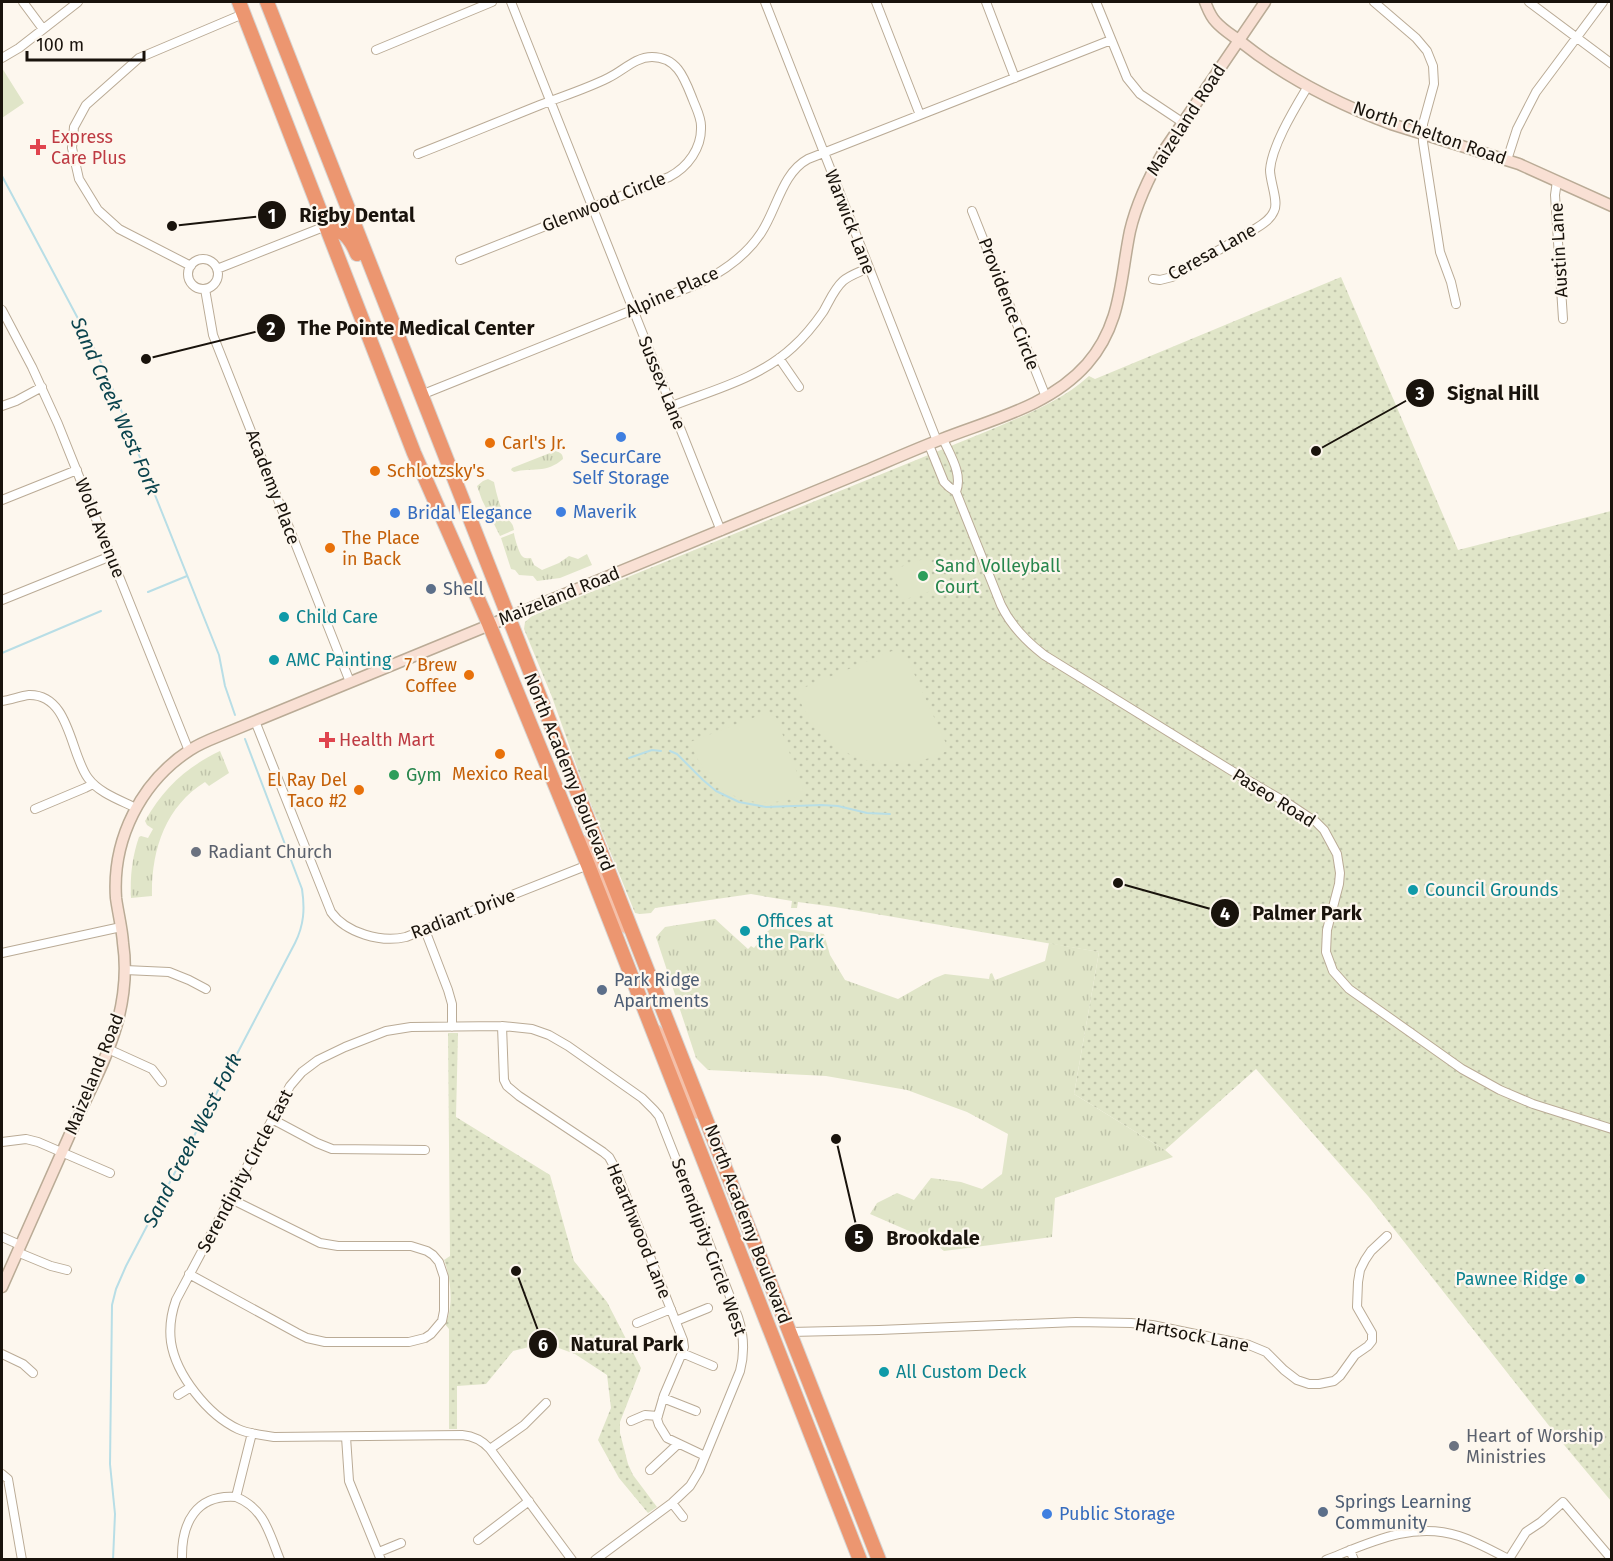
<svg xmlns="http://www.w3.org/2000/svg" width="1613" height="1561" viewBox="0 0 1613 1561" font-family="'Fira Sans',sans-serif">
  <style>
    .grass { fill: url(#grass-tufts) }
    .park { fill: url(#park-dots) }
    .pitch { fill: #e0e5c8 }
    .lines { fill: none; stroke-linecap: round; stroke-linejoin: round }
    .stream { stroke: #b8dee6; stroke-width: 2 }
    .street-casing { stroke: #baab96; stroke-width: 10 }
    .secondary-casing { stroke: #baab96; stroke-width: 13 }
    .primary-casing { stroke: #d6d5d3; stroke-width: 14 }
    .highway-casing { stroke: #d6d5d3; stroke-width: 16 }
    .street { stroke: #fff; stroke-width: 8 }
    .secondary { stroke: #f9e0d4; stroke-width: 10 }
    .primary { stroke: #f4c0a9; stroke-width: 12 }
    .highway { stroke: #ec9670; stroke-width: 14 }
    .health-dot { fill: #e0444e; stroke: #fdf7ee; stroke-width: 2 }
    .shop-dot { fill: #3f7fe0; stroke: #fdf7ee; stroke-width: 2 }
    .food-dot { fill: #e8710a; stroke: #fdf7ee; stroke-width: 2 }
    .leisure-dot { fill: #2e9e5b; stroke: #fdf7ee; stroke-width: 2 }
    .service-dot { fill: #5c6f8a; stroke: #fdf7ee; stroke-width: 2 }
    .culture-dot { fill: #0f9aa8; stroke: #fdf7ee; stroke-width: 2 }
    .worship-dot { fill: #6b7280; stroke: #fdf7ee; stroke-width: 2 }
    .labels { text-anchor: middle; dominant-baseline: central; stroke-width: 4.5; stroke-linejoin: round; paint-order: stroke }
    .street-label { font-size: 18px; fill: #19130c; stroke: #fdf7ee }
    .health-label { font-size: 18px; fill: #be3a42; stroke: #fdf7ee; text-anchor: start }
    .food-label { font-size: 18px; fill: #c56008; stroke: #fdf7ee; text-anchor: start }
    .shop-label { font-size: 18px; fill: #366cbe; stroke: #fdf7ee; text-anchor: start }
    .leisure-label { font-size: 18px; fill: #27864d; stroke: #fdf7ee; text-anchor: start }
    .service-label { font-size: 18px; fill: #4e5e75; stroke: #fdf7ee; text-anchor: start }
    .culture-label { font-size: 18px; fill: #0d838f; stroke: #fdf7ee; text-anchor: start }
    .worship-label { font-size: 18px; fill: #5b616d; stroke: #fdf7ee; text-anchor: start }
    .water-label { font-size: 20px; font-style: italic; fill: #0b444e; stroke: #fdf7ee }
    .leader { fill: none; stroke: #19130c; stroke-width: 2 }
    .callout-dot { fill: #19130c; stroke: #fdf7ee; stroke-width: 2 }
    .mark-label { font-size: 18px; text-anchor: middle; font-weight: bold; fill: #fff }
    .callout-label { font-size: 20px; text-anchor: middle; font-weight: bold; fill: #19130c; stroke: #fdf7ee; stroke-width: 4.5; stroke-linejoin: round; paint-order: stroke }
  </style>
  <defs>
    <pattern id="grass-tufts" width="24" height="20" patternUnits="userSpaceOnUse" patternTransform="scale(1.5)"><rect width="24" height="20" fill="#e0e5c8"/><path d="M3 7l-1-3M5 7V3M7 7l1-3M15 17l-1-3M17 17v-4M19 17l1-3" fill="none" stroke="#c0c4ab"/></pattern>
    <pattern id="park-dots" width="8" height="8" patternUnits="userSpaceOnUse" patternTransform="scale(1.5)"><rect width="8" height="8" fill="#e0e5c8"/><path d="M2 2h.1M6 6h.1" fill="none" stroke="#c0c4ab" stroke-width="1.8" stroke-linecap="round"/></pattern>
  </defs>
  <rect width="100%" height="100%" fill="#fdf7ee"/>
  <path class="grass" d="M555 451C560 452 563 454 563 459 546 474 532 467 514 472L511 470 512 468Z
    M488 479 494 482C496 492 500 509 506 517 510 522 513 523 514 530L500 536 482 500 477 486 483 481Z
    M514 533C514 536 519 553 522 556 524 559 528 558 531 558L534 565 542 570 559 563 569 556 578 559 587 554 592 565 560 578 537 581 533 576 519 575 515 570 511 569 501 538Z
    M220 751 229 773 209 786 205 782C165 807 151 851 152 896L131 898C130 877 132 857 139 837L141 836 148 838 153 829 147 825 145 821C164 788 185 768 220 751Z
    M715 919 748 949 751 946 754 948 758 943 756 941 773 927 824 934 830 955 845 980 898 999 935 978 945 974 989 979 990 974 992 973 995 980 1045 961 1049 943 1099 952 1074 1094 1165 1150 1173 1157 1055 1198 1052 1237 944 1251 932 1241 870 1214 877 1203 897 1193 914 1200 931 1178 961 1182 982 1189 1002 1174 1008 1134 967 1112 907 1090 826 1076 708 1070 696 1058 656 937 665 927Z"/>
  <path class="park" d="M1341 277 1458 550 1611 511V1501L1565 1446 1368 1196 1256 1069 1165 1150 1074 1094 1099 952 835 907 798 902 797 908H791L792 901 751 894 655 908 651 913 640 914 635 913 584 787 552 697 524 629 525 622 532 616 990 430C1025 415 1060 402 1089 376L1095 379Z
    M448 1033H458L456 1117 550 1175 574 1261 607 1302 641 1368 620 1422V1433L628 1464 633 1475 657 1507 648 1513 619 1478 598 1440 611 1408 607 1375 575 1354 545 1343 513 1351 486 1384 457 1386V1429H449V1329L445 1324C454 1309 451 1277 444 1260L450 1256Z"/>
  <path class="pitch" d="M2 68 24 103 2 118Z
    M926 558 937 589 903 600 892 570Z
    M892 651 906 656 949 750C886 781 820 759 796 691Z
    M766 713 776 717 805 794C751 816 710 795 690 742Z"/>
  <g class="lines">
    <path class="stream" d="M2 176 99 358 109 380 219 655 225 686 235 715
      M148 592 187 576
      M2 653 101 611
      M670 751 677 754 703 780 716 791 739 802 766 807 822 805 838 806 867 813 890 814
      M629 758 652 750 661 751
      M113 1560 115 1514 110 1464 112 1305 116 1289 126 1266 295 943C304 925 305 909 302 889L245 739"/>
    <g class="street-casing">
      <path id="street" d="M23 2 43 29
        M511 2 721 531
        M765 2 937 441
        M876 2 920 115
        M986 2 1015 78
        M1096 2 1127 78 1140 94 1182 122
        M1374 2 1416 38 1427 51 1433 66 1434 84 1423 124V142L1440 252 1451 282 1456 304
        M1529 2 1612 64
        M376 50 492 2
        M2 58 19 48 78 2
        M418 154C459 138 500 121 540 105 563 96 586 89 608 78 623 71 635 57 652 57 678 57 685 80 693 100 696 108 701 117 701 126 702 148 688 167 669 177L460 260
        M1507 160 1517 129 1536 92 1603 2
        M1557 181 1555 195 1563 319
        M972 211 1046 397
        M188 274a15 15 0 1 1 30 0a15 15 0 1 1-30 0Z
        M191 266 119 229 98 210 79 179 72 148 74 127 86 105 139 58 243 14
        M217 269 326 226
        M1153 279 1160 280 1172 277 1250 232C1258 227 1270 221 1274 211 1279 202 1270 182 1270 170 1272 145 1295 108 1308 86
        M205 289 213 335 350 682
        M2 310 32 367 58 424 189 751
        M779 358 799 387
        M421 395 700 283C724 271 746 256 761 233 777 209 782 173 808 159L1111 40
        M2 406 16 401 42 387
        M672 406C713 390 760 378 793 347 804 337 814 325 823 312 829 302 834 289 843 281 850 275 860 272 868 268
        M943 439C950 455 963 474 956 492
        M929 445 944 482 949 487 956 492 1001 605C1011 626 1026 641 1044 655L1232 771 1289 804 1316 822 1324 830 1337 854 1340 873 1339 884 1327 930 1326 952 1333 971 1349 989 1462 1069 1500 1090 1533 1104 1612 1129
        M2 500 77 470
        M2 600 111 556
        M2 701C11 700 20 696 29 695 70 694 70 754 88 778 99 793 120 800 136 808
        M255 721 331 912C346 933 381 943 406 937L588 865
        M35 809 85 788 93 784
        M425 930 448 990 452 1004V1027
        M2 953 121 927
        M125 970 169 972 189 980 206 989
        M502 1026 504 1080 507 1086 519 1096 603 1152 609 1157 615 1168 683 1340 684 1347 682 1353 664 1395 657 1419 659 1425 667 1438 705 1456
        M108 1049 152 1069 162 1082
        M272 1119 317 1143 332 1149 425 1150
        M2 1142 26 1139 38 1142 110 1173
        M2 1237 20 1245
        M17 1252 51 1266 67 1270
        M189 1274 297 1333 307 1338 325 1342H409L425 1338 431 1334 442 1321 444 1311V1277L439 1262 433 1255 427 1251 411 1246H338L320 1243 229 1198
        M676 1321 708 1308
        M637 1323 671 1309
        M790 1332 879 1330 1076 1322 1131 1323 1152 1325 1249 1345 1266 1352 1284 1370 1297 1380 1309 1384H1319L1334 1381 1340 1376 1355 1355 1368 1346 1372 1341V1333L1357 1307 1358 1282 1360 1270 1365 1260 1371 1251 1387 1236
        M682 1353 713 1366
        M2 1354 23 1364 33 1373
        M178 1395 191 1387
        M663 1398 696 1411
        M631 1421 645 1415 658 1416
        M252 1433 236 1497C265 1509 269 1533 280 1560
        M346 1437 349 1481 381 1560
        M490 1449 524 1425 546 1403
        M650 1470 678 1444
        M2 1474 8 1479 22 1560
        M672 1503 683 1517
        M478 1540 529 1501
        M1350 1550 1354 1560
        M379 1552 401 1543
        M1509 1559 1526 1532 1541 1522 1563 1502 1609 1556 1611 1560
        M182 1560C181 1523 196 1494 236 1497
        M572 1560 490 1449C482 1440 474 1436 462 1435L274 1437C262 1435 249 1434 238 1429 208 1415 176 1375 171 1342 169 1327 171 1314 176 1300L290 1086 302 1072 318 1060 345 1047 386 1031 411 1027 502 1026 532 1029 549 1035 568 1046 642 1098 654 1110 659 1116 738 1317C744 1335 745 1352 740 1371L699 1471 690 1486 672 1503 595 1560
        M1326 1560C1369 1543 1412 1521 1459 1536 1477 1542 1493 1551 1510 1560"/>
    </g>
    <g class="secondary-casing">
      <path id="secondary" d="M1205 2C1208 9 1210 16 1216 22 1223 30 1232 35 1241 42 1285 77 1338 104 1391 124L1519 164 1612 206
        M2 1287C26 1233 50 1179 74 1125 89 1092 107 1059 117 1024 124 998 127 970 123 943 122 928 118 913 116 898 112 839 141 782 190 750 199 744 209 740 219 736 434 646 650 561 865 471 891 460 916 449 942 439 993 419 1050 406 1087 364 1122 324 1120 279 1130 231 1137 201 1150 175 1165 149L1265 2"/>
    </g>
    <g class="primary-casing">
      <path id="primary" d="M578 839 587 845 592 854 618 919 624 926 630 928
        M652 1028 663 1037 692 1109 696 1112 704 1113"/>
    </g>
    <g class="highway-casing">
      <path id="highway" d="M239 2 414 453 489 624 588 865 860 1560
        M267 2 879 1560
        M326 226C343 229 351 239 357 254"/>
    </g>
    <use href="#street" class="street"/>
    <use href="#secondary" class="secondary"/>
    <use href="#primary" class="primary"/>
    <use href="#highway" class="highway"/>
  </g>
  <g class="health-dot">
    <path d="M35 138h6v6h6v6h-6v6h-6v-6h-6v-6h6z"/>
    <path d="M324 731h6v6h6v6h-6v6h-6v-6h-6v-6h6z"/>
  </g>
  <g class="shop-dot">
    <circle cx="621" cy="437" r="6"/>
    <circle cx="561" cy="512" r="6"/>
    <circle cx="395" cy="513" r="6"/>
    <circle cx="1047" cy="1514" r="6"/>
  </g>
  <g class="food-dot">
    <circle cx="490" cy="443" r="6"/>
    <circle cx="375" cy="471" r="6"/>
    <circle cx="330" cy="548" r="6"/>
    <circle cx="469" cy="675" r="6"/>
    <circle cx="500" cy="754" r="6"/>
    <circle cx="359" cy="790" r="6"/>
  </g>
  <g class="leisure-dot">
    <circle cx="923" cy="576" r="6"/>
    <circle cx="394" cy="775" r="6"/>
  </g>
  <g class="service-dot">
    <circle cx="431" cy="589" r="6"/>
    <circle cx="602" cy="990" r="6"/>
    <circle cx="1323" cy="1512" r="6"/>
  </g>
  <g class="culture-dot">
    <circle cx="284" cy="617" r="6"/>
    <circle cx="274" cy="660" r="6"/>
    <circle cx="1413" cy="890" r="6"/>
    <circle cx="745" cy="931" r="6"/>
    <circle cx="1580" cy="1279" r="6"/>
    <circle cx="884" cy="1372" r="6"/>
  </g>
  <g class="worship-dot">
    <circle cx="196" cy="852" r="6"/>
    <circle cx="1454" cy="1446" r="6"/>
  </g>
  <g class="labels">
    <g class="street-label">
      <text transform="translate(1186 120) rotate(-57)">Maizeland Road</text>
      <text transform="translate(1430 133) rotate(19)">North Chelton Road</text>
      <text transform="translate(604 202) rotate(-22)">Glenwood Circle</text>
      <text transform="translate(850 222) rotate(69)">Warwick Lane</text>
      <text transform="translate(1559 250) rotate(-93)">Austin Lane</text>
      <text transform="translate(1212 252) rotate(-29)">Ceresa Lane</text>
      <text transform="translate(672 292) rotate(-24)">Alpine Place</text>
      <text transform="translate(1009 304) rotate(69)">Providence Circle</text>
      <text transform="translate(662 383) rotate(68)">Sussex Lane</text>
      <text transform="translate(273 487) rotate(69)">Academy Place</text>
      <text transform="translate(100 528) rotate(68)">Wold Avenue</text>
      <text transform="translate(559 596) rotate(-22)">Maizeland Road</text>
      <text transform="translate(569 772) rotate(68)">North Academy Boulevard</text>
      <text transform="translate(1274 798) rotate(32)">Paseo Road</text>
      <text transform="translate(463 914) rotate(-21)">Radiant Drive</text>
      <text transform="translate(94 1074) rotate(-68)">Maizeland Road</text>
      <text transform="translate(245 1171) rotate(-62)">Serendipity Circle East</text>
      <text transform="translate(748 1224) rotate(69)">North Academy Boulevard</text>
      <text transform="translate(639 1231) rotate(68)">Hearthwood Lane</text>
      <text transform="translate(709 1247) rotate(70)">Serendipity Circle West</text>
      <text transform="translate(1192 1335) rotate(11)">Hartsock Lane</text>
    </g>
    <g class="health-label">
      <text x="51" y="137">Express<tspan x="51" dy="21">Care Plus</tspan></text>
      <text x="339" y="740">Health Mart</text>
    </g>
    <g class="food-label">
      <text x="502" y="443">Carl's Jr.</text>
      <text x="387" y="471">Schlotzsky's</text>
      <text x="342" y="538">The Place<tspan x="342" dy="21">in Back</tspan></text>
      <text x="457" y="665" text-anchor="end">7 Brew<tspan x="457" dy="21">Coffee</tspan></text>
      <text x="500" y="774" text-anchor="middle">Mexico Real</text>
      <text x="347" y="780" text-anchor="end">El Ray Del<tspan x="347" dy="21">Taco #2</tspan></text>
    </g>
    <g class="shop-label">
      <text x="621" y="457" text-anchor="middle">SecurCare<tspan x="621" dy="21">Self Storage</tspan></text>
      <text x="573" y="512">Maverik</text>
      <text x="407" y="513">Bridal Elegance</text>
      <text x="1059" y="1514">Public Storage</text>
    </g>
    <g class="leisure-label">
      <text x="935" y="566">Sand Volleyball<tspan x="935" dy="21">Court</tspan></text>
      <text x="406" y="775">Gym</text>
    </g>
    <g class="service-label">
      <text x="443" y="589">Shell</text>
      <text x="614" y="980">Park Ridge<tspan x="614" dy="21">Apartments</tspan></text>
      <text x="1335" y="1502">Springs Learning<tspan x="1335" dy="21">Community</tspan></text>
    </g>
    <g class="culture-label">
      <text x="296" y="617">Child Care</text>
      <text x="286" y="660">AMC Painting</text>
      <text x="1425" y="890">Council Grounds</text>
      <text x="757" y="921">Offices at<tspan x="757" dy="21">the Park</tspan></text>
      <text x="1568" y="1279" text-anchor="end">Pawnee Ridge</text>
      <text x="896" y="1372">All Custom Deck</text>
    </g>
    <g class="worship-label">
      <text x="208" y="852">Radiant Church</text>
      <text x="1466" y="1436">Heart of Worship<tspan x="1466" dy="21">Ministries</tspan></text>
    </g>
    <g class="water-label">
      <text transform="translate(116 406) rotate(66)">Sand Creek West Fork</text>
      <text transform="translate(192 1140) rotate(-63)">Sand Creek West Fork</text>
    </g>
  </g>
  <path class="leader" d="M172 226L272 215M146 359L271 328M1316 451L1420 393M1118 883L1225 913M836 1139L859 1238M516 1271L543 1344"/>
  <g class="callout-dot">
    <circle cx="172" cy="226" r="6"/>
    <circle cx="146" cy="359" r="6"/>
    <circle cx="1316" cy="451" r="6"/>
    <circle cx="1118" cy="883" r="6"/>
    <circle cx="836" cy="1139" r="6"/>
    <circle cx="516" cy="1271" r="6"/>
    <circle cx="272" cy="215" r="15"/>
    <circle cx="271" cy="328" r="15"/>
    <circle cx="1420" cy="393" r="15"/>
    <circle cx="1225" cy="913" r="15"/>
    <circle cx="859" cy="1238" r="15"/>
    <circle cx="543" cy="1344" r="15"/>
  </g>
  <g class="mark-label">
    <text x="272" y="222">1</text>
    <text x="271" y="335">2</text>
    <text x="1420" y="400">3</text>
    <text x="1225" y="920">4</text>
    <text x="859" y="1244">5</text>
    <text x="543" y="1351">6</text>
  </g>
  <g class="callout-label">
    <text x="357" y="222">Rigby Dental</text>
    <text x="416" y="335">The Pointe Medical Center</text>
    <text x="1493" y="400">Signal Hill</text>
    <text x="1307" y="920">Palmer Park</text>
    <text x="933" y="1245">Brookdale</text>
    <text x="627" y="1351">Natural Park</text>
  </g>
  <rect width="1613" height="1561" fill="none" stroke="#19130c" stroke-width="6"/>
  <path d="M27 51v9h117v-9" fill="none" stroke="#19130c" stroke-width="3"/>
  <text x="36" y="51" font-size="18" fill="#19130c" stroke="#fdf7ee" stroke-width="4.5" paint-order="stroke">100 m</text>
</svg>
